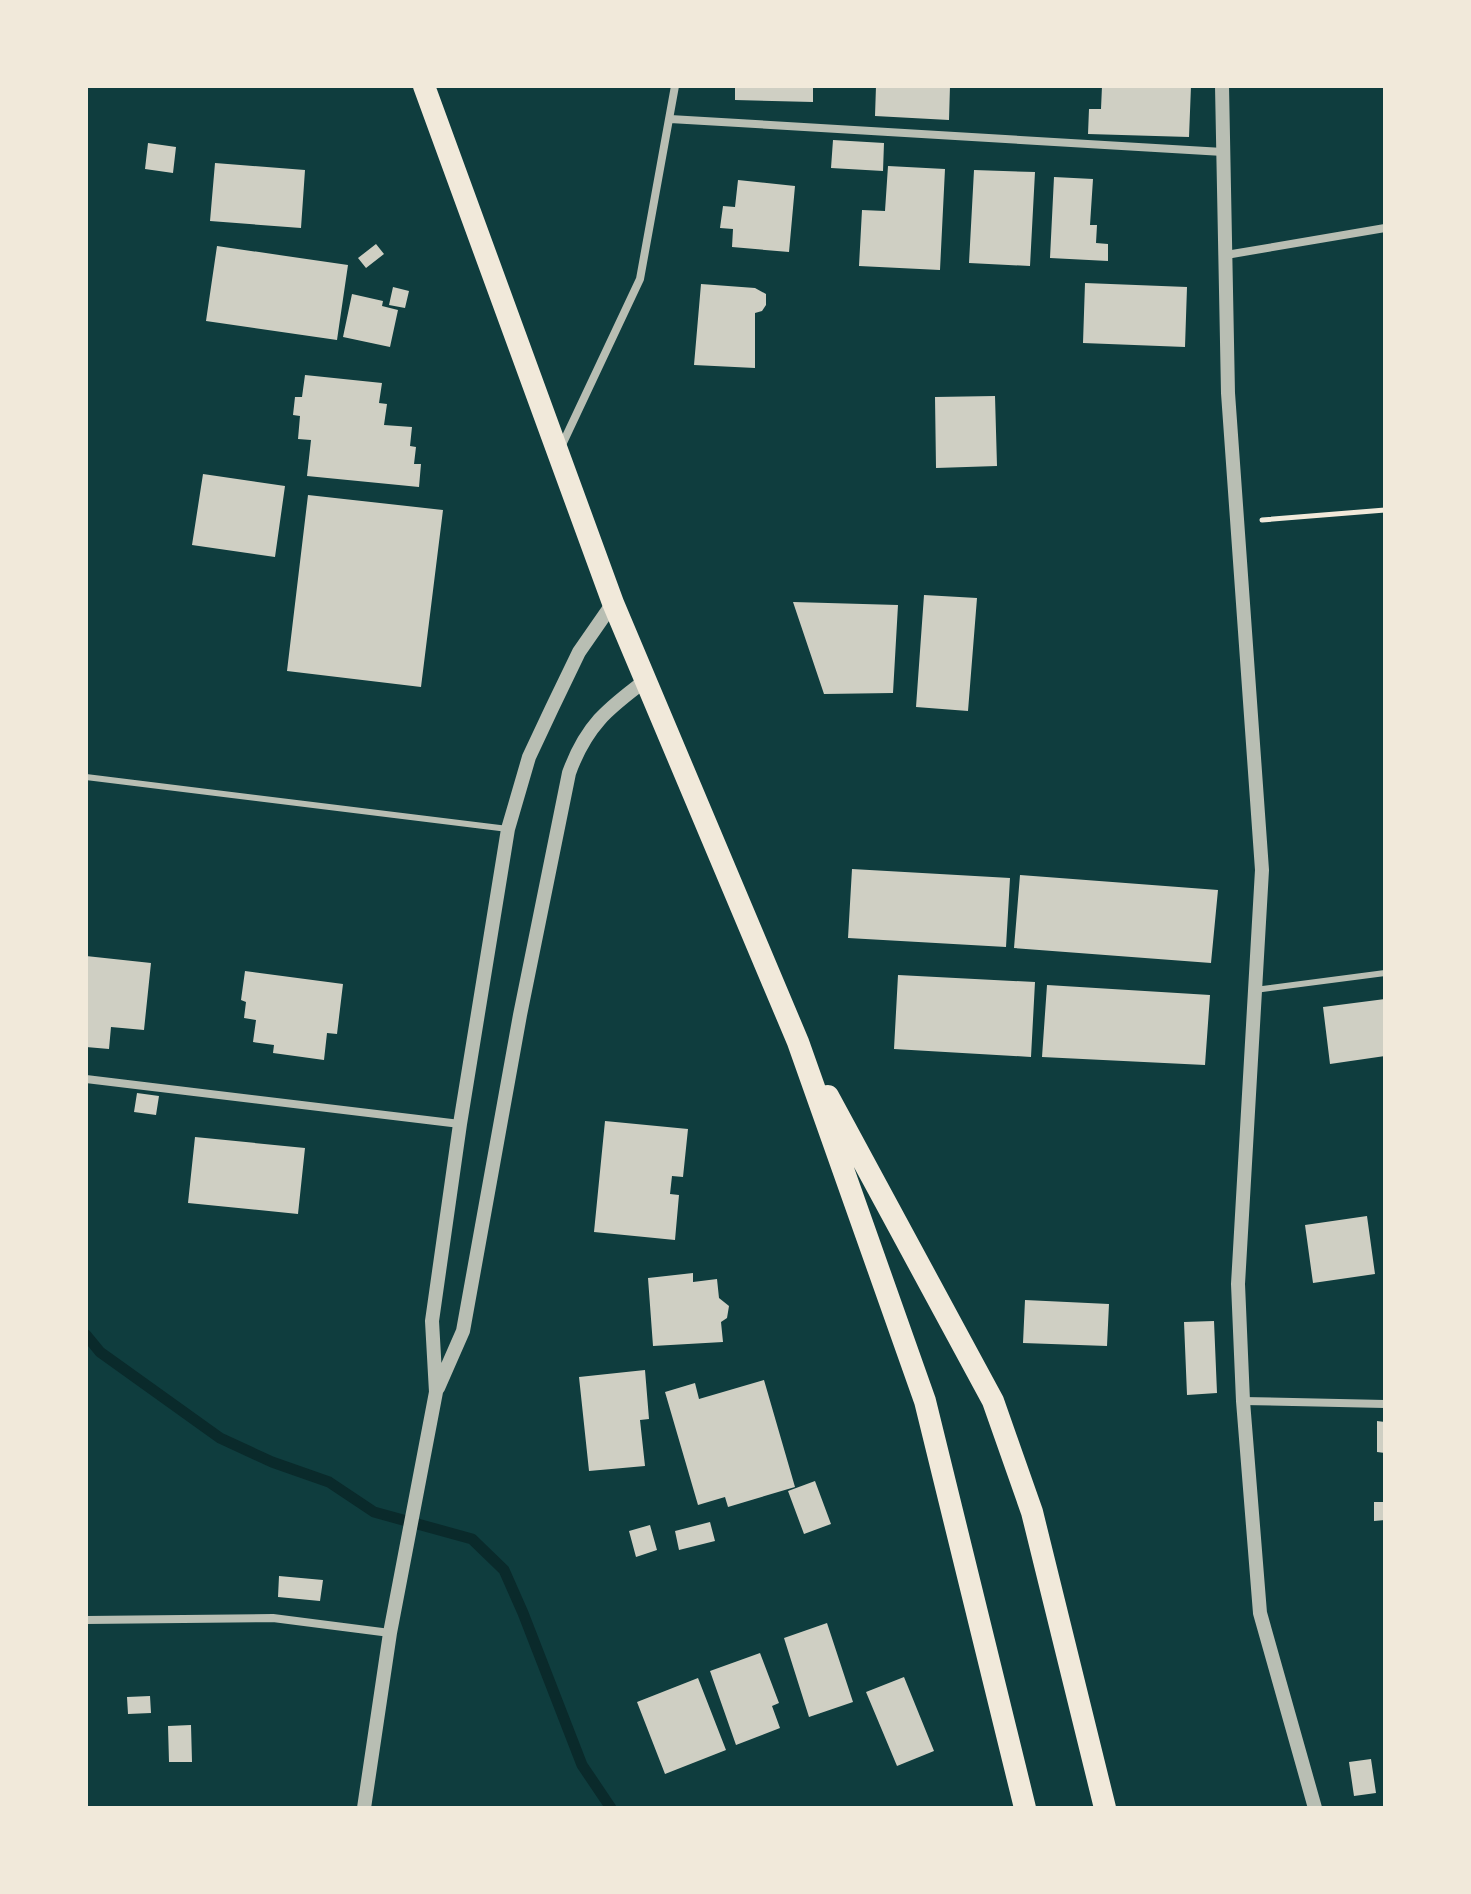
<svg xmlns="http://www.w3.org/2000/svg" width="1471" height="1894" viewBox="0 0 1471 1894" font-family="'Sofia Sans Condensed',sans-serif">
  <style>
    .lines { fill: none; stroke-linecap: round; stroke-linejoin: round }
    .stream { stroke: #0a2a2b; stroke-width: 11 }
    .building { fill: #cfcfc3 }
    .path { stroke: #f1e9da; stroke-width: 5 }
    .service { stroke: #b8beb3; stroke-width: 6 }
    .minor { stroke: #b8beb3; stroke-width: 8 }
    .tertiary { stroke: #b8beb3; stroke-width: 14 }
    .trunk { stroke: #f1e9da; stroke-width: 22 }
  </style>
  <rect width="100%" height="100%" fill="#0f3d3e"/>
  <g class="lines">
    <path class="stream" d="M86 1335 100 1352 220 1438 272 1462 329 1482 374 1512 472 1539 504 1570 523 1613 582 1765 611 1808"/>
  </g>
  <path class="building" d="M735 86H813V102L735 100Z
    M876 86H950L949 120 875 116Z
    M1102 86H1191L1189 137 1088 134 1089 109H1101Z
    M833 140 884 143 883 171 831 168Z
    M148 143 176 147 173 173 145 169Z
    M215 163 305 170 301 228 210 221Z
    M888 166 945 169 940 270 859 266 862 210 885 211Z
    M974 170 1035 172 1030 266 969 263Z
    M1054 177 1093 179 1090 225H1097L1096 243 1108 244V261L1050 258Z
    M738 180 795 186 789 252 732 247 733 229 720 228 723 206 735 207Z
    M376 244 384 254 366 268 358 258Z
    M217 246 348 265 337 340 206 321Z
    M1085 283 1187 287 1185 347 1083 343Z
    M701 284 755 288 766 294V305L762 311 755 313V368L694 365Z
    M393 287 409 291 405 308 389 305Z
    M352 294 383 301 382 306 398 310 390 347 343 337Z
    M305 375 382 383 379 403 387 404 384 425 412 427 410 446 416 447 414 464H421L419 487 307 476 311 440 298 439 300 416 293 415 295 397H302Z
    M995 396 997 466 936 468 935 397Z
    M203 474 285 486 275 557 192 545Z
    M308 495 443 510 421 687 287 671Z
    M924 595 977 598 968 711 916 707Z
    M793 602 898 605 893 693 824 694Z
    M852 869 1010 878 1006 947 848 938Z
    M1020 875 1218 890 1211 963 1014 948Z
    M86 956 151 963 144 1030 111 1027 109 1049 86 1047Z
    M245 971 343 984 337 1034 327 1033 324 1060 273 1053 274 1045 253 1042 256 1020 244 1018 246 1002 241 1000Z
    M898 975 1035 982 1031 1057 894 1049Z
    M1047 985 1210 995 1205 1065 1042 1057Z
    M1385 999V1056L1330 1064 1323 1007Z
    M137 1093 159 1096 156 1115 134 1112Z
    M605 1121 688 1129 683 1177 672 1176 670 1194 679 1195 675 1240 594 1232Z
    M195 1137 305 1148 298 1214 188 1203Z
    M1367 1216 1375 1274 1313 1283 1305 1225Z
    M693 1273V1282L717 1279 719 1298 729 1306 727 1318 721 1322 723 1342 653 1346 648 1278Z
    M1025 1300 1109 1304 1107 1346 1023 1343Z
    M1214 1321 1217 1393 1187 1395 1184 1322Z
    M645 1370 649 1419 640 1420 645 1466 589 1471 579 1377Z
    M764 1380 795 1487 728 1507 725 1497 698 1505 665 1392 695 1383 699 1399Z
    M1377 1421 1385 1422V1453L1377 1452Z
    M815 1481 831 1524 804 1534 788 1491Z
    M1374 1502H1385V1520L1374 1521Z
    M710 1522 715 1541 679 1550 675 1531Z
    M650 1525 657 1550 636 1557 629 1531Z
    M279 1576 323 1580 320 1601 278 1597Z
    M827 1623 853 1702 809 1717 784 1638Z
    M760 1653 779 1703 772 1706 780 1728 736 1745 710 1671Z
    M904 1677 934 1751 897 1766 866 1692Z
    M698 1678 726 1750 665 1774 637 1702Z
    M150 1696 151 1713 128 1714 127 1697Z
    M191 1725 192 1762H169L168 1726Z
    M1371 1759 1376 1793 1354 1796 1349 1762Z"/>
  <g class="lines">
    <path class="path" d="M1262 520 1385 510"/>
    <path class="service" d="M86 777 508 829
      M1255 990 1385 973"/>
    <path class="minor" d="M670 119 1223 152
      M1226 255 1385 228
      M561 447 640 279 675 86
      M86 1079 460 1124
      M1243 1401 1385 1404
      M86 1620 273 1618 390 1633"/>
    <path class="tertiary" d="M1222 86 1228 393 1262 870 1238 1284 1243 1401 1260 1613 1315 1808
      M438 1388 463 1331 520 1015 569 773C586 726 607 709 646 680
      M364 1808 390 1633 436 1392 432 1321 460 1124 508 829 529 757 552 708 579 652 613 603"/>
    <path class="trunk" d="M424 86 613 603 798 1042 925 1401 1025 1808
      M828 1096 993 1401 1032 1512 1105 1808"/>
  </g>
  <rect width="1471" height="1894" fill="none" stroke="#f1e9da" stroke-width="176"/>
</svg>
